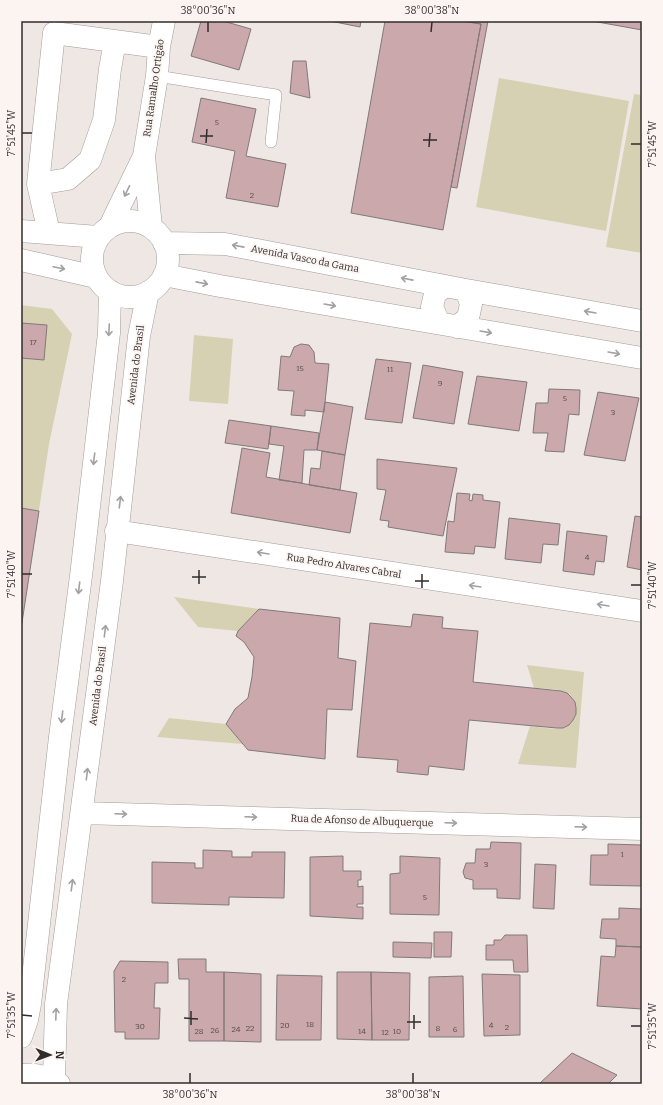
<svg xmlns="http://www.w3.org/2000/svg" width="663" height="1105" viewBox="0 0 663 1105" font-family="Bitter,serif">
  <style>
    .green { fill: #d7d1b3 }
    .building { fill: #cba8ab; stroke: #81797a }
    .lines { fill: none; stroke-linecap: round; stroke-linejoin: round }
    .service-casing { stroke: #a39b99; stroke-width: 12 }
    .minor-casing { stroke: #a39b99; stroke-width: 23 }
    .service { stroke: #fff; stroke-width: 11 }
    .minor { stroke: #fff; stroke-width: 22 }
    .oneway { stroke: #a2a0a0 }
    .ticks { fill: none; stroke: #302d2c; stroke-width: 1.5 }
    .labels { text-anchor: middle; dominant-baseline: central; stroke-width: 3.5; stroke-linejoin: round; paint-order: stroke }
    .number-label { font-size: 8px; fill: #574c4c }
    .street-label { font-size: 10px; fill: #302d2c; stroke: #fcf4f1 }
    .neatline { fill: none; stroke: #302d2c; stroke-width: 1.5 }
    .ticks-label { font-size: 10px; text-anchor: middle; fill: #302d2c }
  </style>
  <rect width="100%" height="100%" fill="#efe7e4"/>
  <path class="green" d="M499 78 629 101 606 231 476 207Z
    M634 94 642 95V253L606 247Z
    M21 305 52 309 72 334 49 444 21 629Z
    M194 335 233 339 228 404 189 401Z
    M174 597 259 609 238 631 198 627Z
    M527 665 584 672 576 768 518 764 530 726C540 727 552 730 562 728 579 724 581 699 565 692 556 688 544 689 534 688Z
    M169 718 226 724 243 744 157 737Z"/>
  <path class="building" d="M201 21H223L251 29 239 70 191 56Z
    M330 21H361L360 27Z
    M385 21H462L481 24 443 230 351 213Z
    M463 21H488L457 188 451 187 481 24Z
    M592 21H642V30Z
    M293 61H306L310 98 290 93Z
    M201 98 256 109 246 156 286 164 278 207 226 198 235 151 192 142Z
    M21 323 47 325 44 360 21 358Z
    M301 344 309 345 314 352 315 363 329 364 324 412 305 410V416L291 415 294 391 278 390 281 356 290 357 294 347Z
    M376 359 411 363 402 423 365 419Z
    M423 365 463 372 454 424 413 418Z
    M477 376 527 382 519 431 468 424Z
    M549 389 580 390 579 415 569 414 564 452 545 451 548 433H533L536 403H548Z
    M598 392 639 398 625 461 584 455Z
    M325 402 353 407 345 455 317 450Z
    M229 420 271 426 268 449 225 443Z
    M271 426 319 433 317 450H304L302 483 279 480 284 446 269 444Z
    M242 448 270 453 266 477 357 493 350 533 231 513Z
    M322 451 345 455 340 490 309 485 311 468 320 469Z
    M377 459 457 468 443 536 388 527 389 521 380 520 386 490 377 489Z
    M457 493 470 494 469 500 472 501 473 494 483 495V500L500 502 495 548 475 546 474 554 445 552 448 521 454 522Z
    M21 508 39 511 21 629Z
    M635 516 642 517V570L627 567Z
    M509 518 560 524 558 545 543 544 541 563 505 559Z
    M567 531 607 536 604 562 596 561 594 575 563 571Z
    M259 609 340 618 338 658 356 661 352 710 327 709 325 759 248 750 226 724 235 709 248 698 252 677 254 657 244 642 236 636 238 631Z
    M413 614 443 617 442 628 478 631 473 682 561 691 567 693 571 697 575 702 576 708V714L573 720 569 725 563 728H557L469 720 464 770 429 766 428 775 397 772 398 760 357 757 370 623 411 627Z
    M491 842 521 843 520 899 497 898V889H473V880L465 878 463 872 466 863H475L476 849H490Z
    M608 844 642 845V886L590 885 591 855H608Z
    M203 850 232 851V857H252V852H285L284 898 229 897V905L152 903V862L195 863V868H203Z
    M343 856V871H361V880H358V887L363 886V904H357V907H363V919L310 916V857Z
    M400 856 440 858 439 915 390 914V874L400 873Z
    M535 864 556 865 554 909 533 908Z
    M619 908 642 909V947L616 946V939L600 938 602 919H619Z
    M434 932H452L451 957H434Z
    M505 935H527L528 972H514L513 960H486V945H494V940H501Z
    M393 942 432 943 431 958 393 957Z
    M616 946 642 947V1009L597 1006 601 956 615 957Z
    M178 959H206V972H224V1041H189V979H179Z
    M120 961 168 962V983H155L154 1008H160L159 1039H125V1032H115L114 971Z
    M224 972 261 974V1042L224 1041Z
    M337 972H371L372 1040 337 1039Z
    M371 972 410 973 409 1040H372Z
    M482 974 520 975V1035L484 1036Z
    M277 975 322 976 321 1040H276Z
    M463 976 464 1037H429V977Z
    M572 1053 617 1075 608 1084H539Z"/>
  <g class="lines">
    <g class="service-casing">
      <path id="service" d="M157 76 276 95 271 142"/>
    </g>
    <g class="minor-casing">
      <path id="minor" d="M38 184 68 179 90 160 104 120 110 69 115 41
        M92 259a38 38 0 1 1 76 0a38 38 0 1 1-76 0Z
        M110 226 144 156
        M151 227 144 156 157 76 159 47 164 21
        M21 231 98 237
        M49 233 38 184 54 33 159 47
        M164 243 225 244 466 290 642 321
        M21 260 96 277
        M164 275 220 286 642 358
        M439 323 432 307 435 294 445 286
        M457 327 468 318 471 304 466 290
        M116 531 642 611
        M82 813 642 829
        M21 1037 27 1020 30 1004 60 737 81 576 109 333 110 291
        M21 1075C34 1073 48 1077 59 1084
        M54 1081 56 1004 112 581 139 336 148 292"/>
    </g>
    <use href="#service" class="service"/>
    <use href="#minor" class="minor"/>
  </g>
  <defs><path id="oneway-shaft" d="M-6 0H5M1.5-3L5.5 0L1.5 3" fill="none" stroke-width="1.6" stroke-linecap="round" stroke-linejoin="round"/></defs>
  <g class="oneway">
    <use href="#oneway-shaft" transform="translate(127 191) rotate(116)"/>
    <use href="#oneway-shaft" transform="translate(238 246) rotate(-169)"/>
    <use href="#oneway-shaft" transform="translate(59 268) rotate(12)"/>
    <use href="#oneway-shaft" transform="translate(407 279) rotate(-169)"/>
    <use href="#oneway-shaft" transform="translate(202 283) rotate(11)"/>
    <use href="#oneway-shaft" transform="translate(330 305) rotate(10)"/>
    <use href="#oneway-shaft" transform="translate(590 312) rotate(-170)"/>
    <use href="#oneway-shaft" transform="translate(109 330) rotate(93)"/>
    <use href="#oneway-shaft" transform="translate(486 332) rotate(10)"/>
    <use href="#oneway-shaft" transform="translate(614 353) rotate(10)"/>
    <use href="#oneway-shaft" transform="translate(94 459) rotate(97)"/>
    <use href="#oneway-shaft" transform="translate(120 502) rotate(-83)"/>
    <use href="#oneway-shaft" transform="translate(263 553) rotate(-171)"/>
    <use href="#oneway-shaft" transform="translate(475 586) rotate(-171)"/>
    <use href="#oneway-shaft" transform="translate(79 588) rotate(97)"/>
    <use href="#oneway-shaft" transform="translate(603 605) rotate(-171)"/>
    <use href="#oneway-shaft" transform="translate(105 631) rotate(-83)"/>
    <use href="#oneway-shaft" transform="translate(62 717) rotate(97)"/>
    <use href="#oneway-shaft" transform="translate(87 774) rotate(-83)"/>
    <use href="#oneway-shaft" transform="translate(121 814) rotate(2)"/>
    <use href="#oneway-shaft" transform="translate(251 817) rotate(2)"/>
    <use href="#oneway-shaft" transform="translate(451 823) rotate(2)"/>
    <use href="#oneway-shaft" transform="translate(581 827) rotate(2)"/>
    <use href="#oneway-shaft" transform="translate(72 885) rotate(-82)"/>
    <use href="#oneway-shaft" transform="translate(56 1014) rotate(-88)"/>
  </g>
  <path class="ticks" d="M208 32V22M431 32 432 22M22 133H32M200 136H213M423 140H437M206 143 207 129M631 144H641M429 147 430 133M22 574H32M192 577H206M415 581H429M199 584V570M631 585H641M422 588V574M22 1015 32 1016M184 1018 198 1019M407 1022H421M191 1025V1011M631 1026H641M414 1029V1015M190 1083V1073M413 1083V1073"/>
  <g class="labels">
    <g class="number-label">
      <text x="217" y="122">5</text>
      <text x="252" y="195">2</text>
      <text x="33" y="342">17</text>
      <text x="300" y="368">15</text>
      <text x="390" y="369">11</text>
      <text x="440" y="383">9</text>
      <text x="565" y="398">5</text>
      <text x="613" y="412">3</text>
      <text x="587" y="557">4</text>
      <text x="622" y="854">1</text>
      <text x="486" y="864">3</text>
      <text x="425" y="897">5</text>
      <text x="124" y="979">2</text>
      <text x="310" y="1024">18</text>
      <text x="285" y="1025">20</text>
      <text x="491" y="1025">4</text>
      <text x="140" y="1026">30</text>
      <text x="507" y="1027">2</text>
      <text x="250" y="1028">22</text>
      <text x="438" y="1028">8</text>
      <text x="236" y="1029">24</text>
      <text x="455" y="1029">6</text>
      <text x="215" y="1030">26</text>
      <text x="199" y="1031">28</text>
      <text x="362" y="1031">14</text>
      <text x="397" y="1031">10</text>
      <text x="385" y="1032">12</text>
    </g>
    <g class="street-label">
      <text transform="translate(154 88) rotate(-82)">Rua Ramalho Ortigão</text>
      <text transform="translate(305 259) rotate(11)">Avenida Vasco da Gama</text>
      <text transform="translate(136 365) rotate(-83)">Avenida do Brasil</text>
      <text transform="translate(344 566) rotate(9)">Rua Pedro Alvares Cabral</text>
      <text transform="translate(98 686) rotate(-83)">Avenida do Brasil</text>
      <text transform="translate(362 821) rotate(2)">Rua de Afonso de Albuquerque</text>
    </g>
  </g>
  <rect width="663" height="1105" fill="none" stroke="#fcf4f1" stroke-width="44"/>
  <g transform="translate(50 1055) rotate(91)" stroke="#fcf4f1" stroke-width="3" paint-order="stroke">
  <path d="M0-3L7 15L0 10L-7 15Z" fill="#302d2c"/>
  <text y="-6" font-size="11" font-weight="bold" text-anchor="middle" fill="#302d2c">N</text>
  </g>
  <rect x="22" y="22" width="619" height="1061" class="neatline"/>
  <g class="ticks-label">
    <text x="208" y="14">38°00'36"N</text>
    <text x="432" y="14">38°00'38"N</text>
    <text transform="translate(11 133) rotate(-90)" y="4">7°51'45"W</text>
    <text transform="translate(652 144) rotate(-90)" y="4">7°51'45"W</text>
    <text transform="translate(11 574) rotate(-90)" y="4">7°51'40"W</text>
    <text transform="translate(652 585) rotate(-90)" y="4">7°51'40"W</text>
    <text transform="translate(11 1015) rotate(-90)" y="4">7°51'35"W</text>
    <text transform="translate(652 1026) rotate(-90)" y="4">7°51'35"W</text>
    <text x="190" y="1098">38°00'36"N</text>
    <text x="413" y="1098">38°00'38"N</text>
  </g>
</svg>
